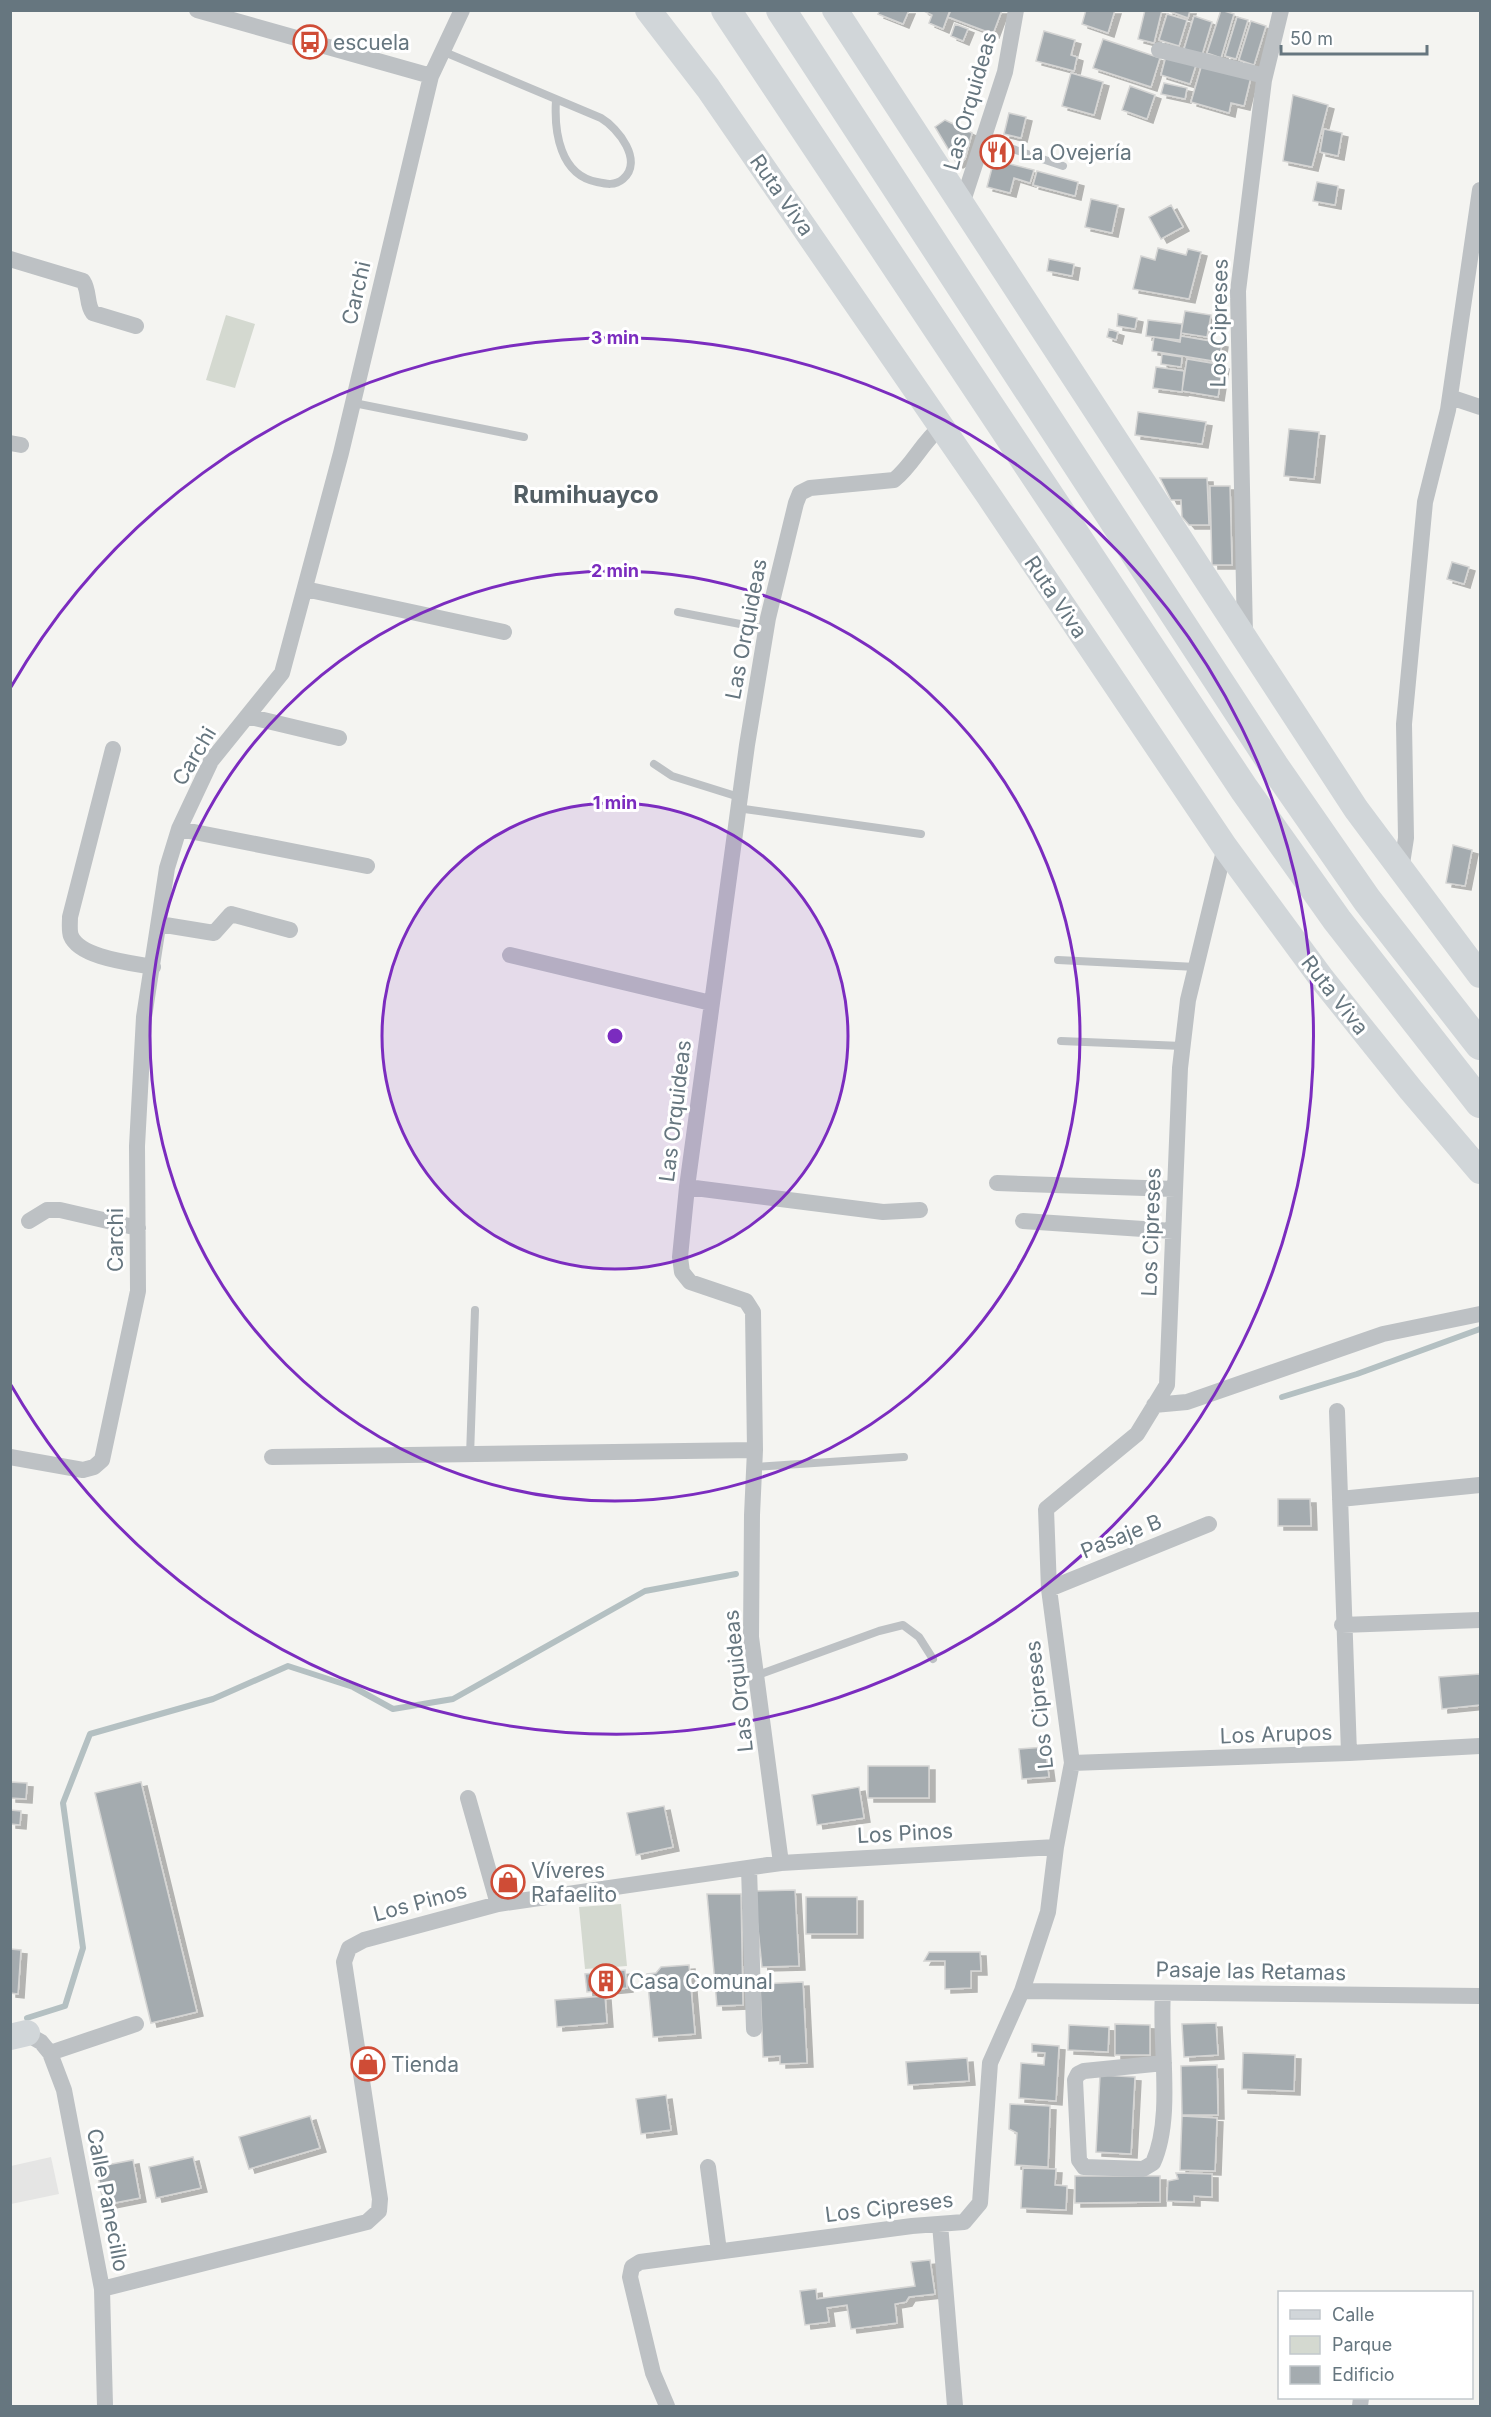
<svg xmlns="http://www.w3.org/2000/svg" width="1491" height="2417" viewBox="0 0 1491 2417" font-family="Inter,sans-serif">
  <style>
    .built { fill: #e5e5e4 }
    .green { fill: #d4d9d0 }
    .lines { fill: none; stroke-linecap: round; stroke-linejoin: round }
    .stream { stroke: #b4c0c2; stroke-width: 6 }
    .building { fill: #a4abaf; stroke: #d5d5d4; stroke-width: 1.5; filter: url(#shadow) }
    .lane { stroke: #bdc1c4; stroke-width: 8 }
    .street { stroke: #bdc1c4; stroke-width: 16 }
    .primary { stroke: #d1d6d9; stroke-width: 26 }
    .highway { stroke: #d1d6d9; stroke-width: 30 }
    .ring { fill: none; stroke: #7b2cbf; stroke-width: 3 }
    .labels { text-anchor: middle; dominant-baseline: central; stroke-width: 6; stroke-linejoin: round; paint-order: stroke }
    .poi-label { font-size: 21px; fill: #66767f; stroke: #fff; text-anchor: start }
    .street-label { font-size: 21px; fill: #66767f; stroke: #fff }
    .quarter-label { font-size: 24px; font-weight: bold; fill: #535f65; stroke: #fff }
    .centre { fill: #7b2cbf; stroke: #fff; stroke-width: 3 }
    .ring-label { font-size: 18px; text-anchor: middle; font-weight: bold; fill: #7b2cbf; stroke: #fff; stroke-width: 6; stroke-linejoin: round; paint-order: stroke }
  </style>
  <defs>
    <filter id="shadow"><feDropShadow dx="6" dy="4" stdDeviation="0" flood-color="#0004"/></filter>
  </defs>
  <rect width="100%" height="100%" fill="#f4f4f1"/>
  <path class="built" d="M51 2157 59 2194 11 2204V2166Z"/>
  <path class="green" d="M226 315 255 324 235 388 206 380Z
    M621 1904 627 1966 585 1969 579 1907Z"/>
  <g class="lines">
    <path class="stream" d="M1282 1397 1357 1374 1480 1329
      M27 2018 65 2006 83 1948 63 1803 90 1734 213 1699 288 1666 353 1687 393 1709 453 1699 645 1591 736 1574"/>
  </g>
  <path class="building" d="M880 10H909L903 24 878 14Z
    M922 10H950L943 29 929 23 932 15Z
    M951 10H1002L993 34 948 17Z
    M1086 10H1115L1108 33 1082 24Z
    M1145 10H1162L1154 43 1138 39Z
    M1166 10H1190L1188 18Z
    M1221 10 1234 14 1221 58 1207 53Z
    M1167 14 1187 20 1179 46 1159 40Z
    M1194 16 1212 22 1202 55 1184 49Z
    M1237 17 1248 20 1236 59 1225 56Z
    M1251 21 1266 26 1254 65 1239 60Z
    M955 24 968 29 963 41 951 36Z
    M1044 31 1075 40 1071 55 1077 57 1074 71 1036 61Z
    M1103 39 1160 58 1151 87 1093 68Z
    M1166 56 1196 65 1190 84 1161 75Z
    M1202 64 1251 77 1244 106 1231 103 1229 113 1191 102Z
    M1071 73 1103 82 1094 115 1062 106Z
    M1164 83 1187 88 1185 99 1161 94Z
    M1130 86 1155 95 1147 119 1122 110Z
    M1293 95 1328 105 1312 167 1283 161Z
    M1009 113 1026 117 1021 138 1004 134Z
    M945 120 972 133 965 159 957 164 935 127Z
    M1324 129 1342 133 1338 156 1320 152Z
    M994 160 1034 170 1030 183 1014 178 1010 193 987 187Z
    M1037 171 1078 182 1075 196 1033 185Z
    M1317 182 1338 186 1335 205 1313 201Z
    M1091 199 1118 205 1112 233 1085 227Z
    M1171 205 1183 227 1161 239 1149 217Z
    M1158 248 1186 255 1188 249 1201 252 1189 299 1133 289 1141 256 1155 260Z
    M1049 259 1074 264 1072 276 1047 271Z
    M1185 311 1211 315 1207 337 1181 333Z
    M1118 314 1137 318 1135 329 1117 326Z
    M1148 320 1182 324 1180 340 1146 336Z
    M1109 329 1118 332 1116 340 1107 337Z
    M1181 336 1222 343 1219 362 1152 351 1154 337 1180 342Z
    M1162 354 1182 357 1181 367 1161 364Z
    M1187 359 1223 365 1218 397 1182 391Z
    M1156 367 1184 371 1182 392 1153 388Z
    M1138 412 1206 422 1202 444 1135 435Z
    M1289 429 1319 432 1314 479 1284 476Z
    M1160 478H1207L1209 525H1189L1182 517 1181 500H1171Z
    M1210 486H1230L1232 565H1212Z
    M1452 562 1469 567 1464 584 1447 579Z
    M1453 845 1472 850 1465 886 1446 883Z
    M1278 1499H1310L1311 1526H1278Z
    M1480 1674V1705L1442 1709 1439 1677Z
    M1045 1747 1049 1777 1022 1779 1019 1749Z
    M868 1766H929V1798H868Z
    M10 1782 27 1783 26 1799 10 1798Z
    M141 1782 197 2012 151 2023 95 1793Z
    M859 1787 864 1818 817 1825 812 1795Z
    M664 1806 673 1847 636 1855 627 1813Z
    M10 1810 21 1811 20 1825 10 1824Z
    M795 1890 799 1966 762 1967 754 1891Z
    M707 1894H741L743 2005 717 2006Z
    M806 1897H857V1934H806Z
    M10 1949 21 1950 18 1994 10 1993Z
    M929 1952H980L981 1971H971V1988L945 1989V1961H924Z
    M689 1965 695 2034 653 2037 647 1974 656 1973 661 1967Z
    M625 1970 627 1988 587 1992 585 1974Z
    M803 1982 807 2063 780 2064V2056L763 2057 760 1984Z
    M605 1996 607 2023 557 2027 555 2000Z
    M1216 2023 1218 2055 1184 2057 1182 2024Z
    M1115 2024 1150 2025V2055H1115Z
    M1069 2025 1109 2027 1108 2052 1068 2050Z
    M1032 2044 1059 2046 1056 2101 1019 2098 1021 2063 1044 2065 1045 2053 1032 2052Z
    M1243 2053 1295 2055 1294 2091 1242 2089Z
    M967 2058 969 2081 908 2085 906 2062Z
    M1217 2065 1218 2115H1182L1181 2066Z
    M1100 2075 1135 2077 1131 2154 1096 2152Z
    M666 2095 671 2130 641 2134 636 2099Z
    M1010 2104 1050 2106 1048 2167 1015 2165 1017 2133 1009 2129Z
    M310 2116 320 2148 249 2169 239 2137Z
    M1182 2116 1217 2118 1215 2171 1180 2170Z
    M193 2157 201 2188 156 2198 149 2167Z
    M133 2160 140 2198 104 2205 96 2167Z
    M1023 2168 1056 2169 1055 2185 1067 2186 1066 2210 1021 2208Z
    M1176 2173 1212 2174V2197L1194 2196V2202L1167 2201 1168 2181 1178 2179Z
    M1075 2176H1160V2202L1075 2203Z
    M930 2260 935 2294 909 2297 906 2302 895 2304 897 2323 851 2329 847 2305 827 2308 829 2322 805 2325 800 2291 816 2289 817 2299 915 2286 911 2262Z"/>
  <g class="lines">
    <path class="lane" d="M442 51 601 118C618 128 644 161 623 179 615 186 606 184 597 182 560 175 554 132 556 100
      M983 139 1063 166
      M354 403 524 437
      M678 612 766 629
      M654 764 672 776 739 797
      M737 808 921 834
      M1058 960 1196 967
      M1061 1041 1182 1046
      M470 1456 475 1310
      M754 1467 904 1457
      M758 1675 879 1631 903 1625 919 1637 933 1659"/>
    <path class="street" d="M197 10 431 76
      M1159 50 1265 76
      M962 204 1005 72 1016 10
      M10 259 83 281C90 292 86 304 93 313L136 326
      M1450 397 1480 407
      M10 443 21 445
      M305 589 504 632
      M1245 636 1238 291 1264 80 1281 10
      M247 716 339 738
      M113 749 70 917C70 923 69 931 71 936 80 958 132 963 153 967
      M179 829 367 866
      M1401 870 1406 838 1404 724 1425 502 1448 410 1480 190
      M159 924 214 933 231 914 290 930
      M510 955 711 1003
      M997 1183 1175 1189
      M687 1187 883 1212 920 1210
      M29 1221 47 1210H60L138 1228
      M1023 1221 1173 1231
      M1154 1405 1187 1402 1383 1334 1480 1314
      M1337 1411 1349 1753
      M10 1457 83 1470 94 1467 102 1460 138 1291 137 1146 144 1017 167 868 179 829 211 761 282 673 341 453 431 76 462 10
      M272 1457 755 1450
      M1340 1499 1480 1485
      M1049 1589 1209 1524
      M1342 1625 1480 1620
      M1072 1763 1349 1753 1480 1746
      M468 1798 498 1904
      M781 1863 751 1637 752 1515 755 1450 753 1312 746 1301 690 1282 682 1272 680 1257 687 1187 747 745 768 618 796 503 800 493 810 488 894 480C913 465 922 442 941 427
      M749 1868 754 2029
      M1022 1991 1480 1996
      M1163 1993C1159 2044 1174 2117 1153 2163L1143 2169 1084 2167 1079 2160 1075 2080 1078 2074 1084 2071 1164 2063
      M20 2030 41 2042 50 2053 64 2090 102 2289 105 2406
      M50 2053 136 2024
      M708 2167 719 2251
      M940 2224 955 2406
      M102 2289 367 2222 379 2211 380 2199 344 1962 349 1948 364 1940 498 1904 781 1863 1056 1847
      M667 2406 653 2373 630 2277 632 2267 640 2262 912 2226 964 2222 980 2203 990 2063 1022 1991 1048 1912 1056 1847 1072 1763 1049 1589 1046 1509 1137 1434 1167 1385 1180 1068 1188 1000 1225 847
      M1360 2406 1361 2398"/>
    <path class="primary" d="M648 10 708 88 989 496 1225 847 1322 979 1411 1090 1480 1171
      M835 10 1356 809 1480 975
      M10 2037 27 2033"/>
    <path class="highway" d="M726 10 1244 789 1337 920 1480 1103
      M781 10 1274 766 1367 900 1480 1045"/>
  </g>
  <circle cx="615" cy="1036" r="233" fill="#7b2cbf" fill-opacity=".12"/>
  <g class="ring">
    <circle cx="615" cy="1036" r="233"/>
    <circle cx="615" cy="1036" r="465"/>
    <path d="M11 687A698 698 0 1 1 11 1385"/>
  </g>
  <defs>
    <g id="bus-ring" transform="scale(1.725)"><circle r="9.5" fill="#fff" stroke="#cf4c36" stroke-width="1.5"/><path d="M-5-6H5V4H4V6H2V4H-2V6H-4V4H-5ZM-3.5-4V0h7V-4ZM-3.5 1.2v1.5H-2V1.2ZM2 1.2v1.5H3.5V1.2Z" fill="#cf4c36"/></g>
    <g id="restaurant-ring" transform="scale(1.725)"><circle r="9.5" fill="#fff" stroke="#cf4c36" stroke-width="1.5"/><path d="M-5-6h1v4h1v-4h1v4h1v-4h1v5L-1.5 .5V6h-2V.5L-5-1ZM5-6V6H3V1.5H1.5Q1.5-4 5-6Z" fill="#cf4c36"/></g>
    <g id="shop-ring" transform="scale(1.725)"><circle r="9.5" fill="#fff" stroke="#cf4c36" stroke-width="1.5"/><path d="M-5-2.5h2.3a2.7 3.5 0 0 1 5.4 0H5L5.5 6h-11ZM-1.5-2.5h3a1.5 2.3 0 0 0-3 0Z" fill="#cf4c36"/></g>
    <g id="building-ring" transform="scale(1.725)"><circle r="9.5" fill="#fff" stroke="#cf4c36" stroke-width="1.5"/><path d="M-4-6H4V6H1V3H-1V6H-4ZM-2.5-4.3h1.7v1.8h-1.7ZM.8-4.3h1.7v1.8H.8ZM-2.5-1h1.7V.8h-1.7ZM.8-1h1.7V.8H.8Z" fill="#cf4c36"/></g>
  </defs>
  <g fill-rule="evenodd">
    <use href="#bus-ring" x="310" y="42"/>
    <use href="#restaurant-ring" x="997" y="152"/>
    <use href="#shop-ring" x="508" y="1882"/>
    <use href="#building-ring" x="606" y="1981"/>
    <use href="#shop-ring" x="368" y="2064"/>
  </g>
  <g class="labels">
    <g class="poi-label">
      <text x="333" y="42">escuela</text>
      <text x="1020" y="152">La Ovejería</text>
      <text x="531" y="1870">Víveres<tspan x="531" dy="24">Rafaelito</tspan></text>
      <text x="629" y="1981">Casa Comunal</text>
      <text x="391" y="2064">Tienda</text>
    </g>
    <g class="street-label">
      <text transform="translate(970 101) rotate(-74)">Las Orquideas</text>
      <text transform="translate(782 195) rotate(55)">Ruta Viva</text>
      <text transform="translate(356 293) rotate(-77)">Carchi</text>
      <text transform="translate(1219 323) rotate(-89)">Los Cipreses</text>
      <text transform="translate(1056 597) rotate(56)">Ruta Viva</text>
      <text transform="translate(746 629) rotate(-79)">Las Orquideas</text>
      <text transform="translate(194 756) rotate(-59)">Carchi</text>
      <text transform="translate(1335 995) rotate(52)">Ruta Viva</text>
      <text transform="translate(675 1111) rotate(-83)">Las Orquideas</text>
      <text transform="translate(1151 1232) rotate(-88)">Los Cipreses</text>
      <text transform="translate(115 1240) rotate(-90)">Carchi</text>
      <text transform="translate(1121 1536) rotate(-22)">Pasaje B</text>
      <text transform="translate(738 1681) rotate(-96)">Las Orquideas</text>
      <text transform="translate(1039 1705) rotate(-96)">Los Cipreses</text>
      <text transform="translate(1276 1734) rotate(-2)">Los Arupos</text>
      <text transform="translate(905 1833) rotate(-3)">Los Pinos</text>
      <text transform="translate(420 1902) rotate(-15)">Los Pinos</text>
      <text transform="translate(1251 1971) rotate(1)">Pasaje las Retamas</text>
      <text transform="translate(108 2200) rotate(79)">Calle Panecillo</text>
      <text transform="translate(889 2207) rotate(-7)">Los Cipreses</text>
    </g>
    <g class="quarter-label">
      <text x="586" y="494">Rumihuayco</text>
    </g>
  </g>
  <circle cx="615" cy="1036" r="9" class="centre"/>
  <g class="ring-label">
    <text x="615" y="344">3 min</text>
    <text x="615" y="577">2 min</text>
    <text x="615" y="809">1 min</text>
  </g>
  <rect width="1491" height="2417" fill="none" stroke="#66767f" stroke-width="24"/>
  <rect x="1278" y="2291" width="195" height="108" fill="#ffffff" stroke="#c2c8cc" stroke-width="1.5"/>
  <rect x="1290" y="2310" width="30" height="9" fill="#d1d6d9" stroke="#c2c8cc" stroke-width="1.5"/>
  <text x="1332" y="2321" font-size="18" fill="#66767f">Calle</text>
  <rect x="1290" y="2336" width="30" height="18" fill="#d4d9d0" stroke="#c2c8cc" stroke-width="1.5"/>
  <text x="1332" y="2351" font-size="18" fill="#66767f">Parque</text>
  <rect x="1290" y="2366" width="30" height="18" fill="#a4abaf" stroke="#c2c8cc" stroke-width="1.5"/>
  <text x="1332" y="2381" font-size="18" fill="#66767f">Edificio</text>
  <path d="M1281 45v9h146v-9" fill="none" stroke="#66767f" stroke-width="3"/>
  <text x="1290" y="45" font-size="18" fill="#66767f" stroke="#ffffff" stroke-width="4.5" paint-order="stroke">50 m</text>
</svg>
